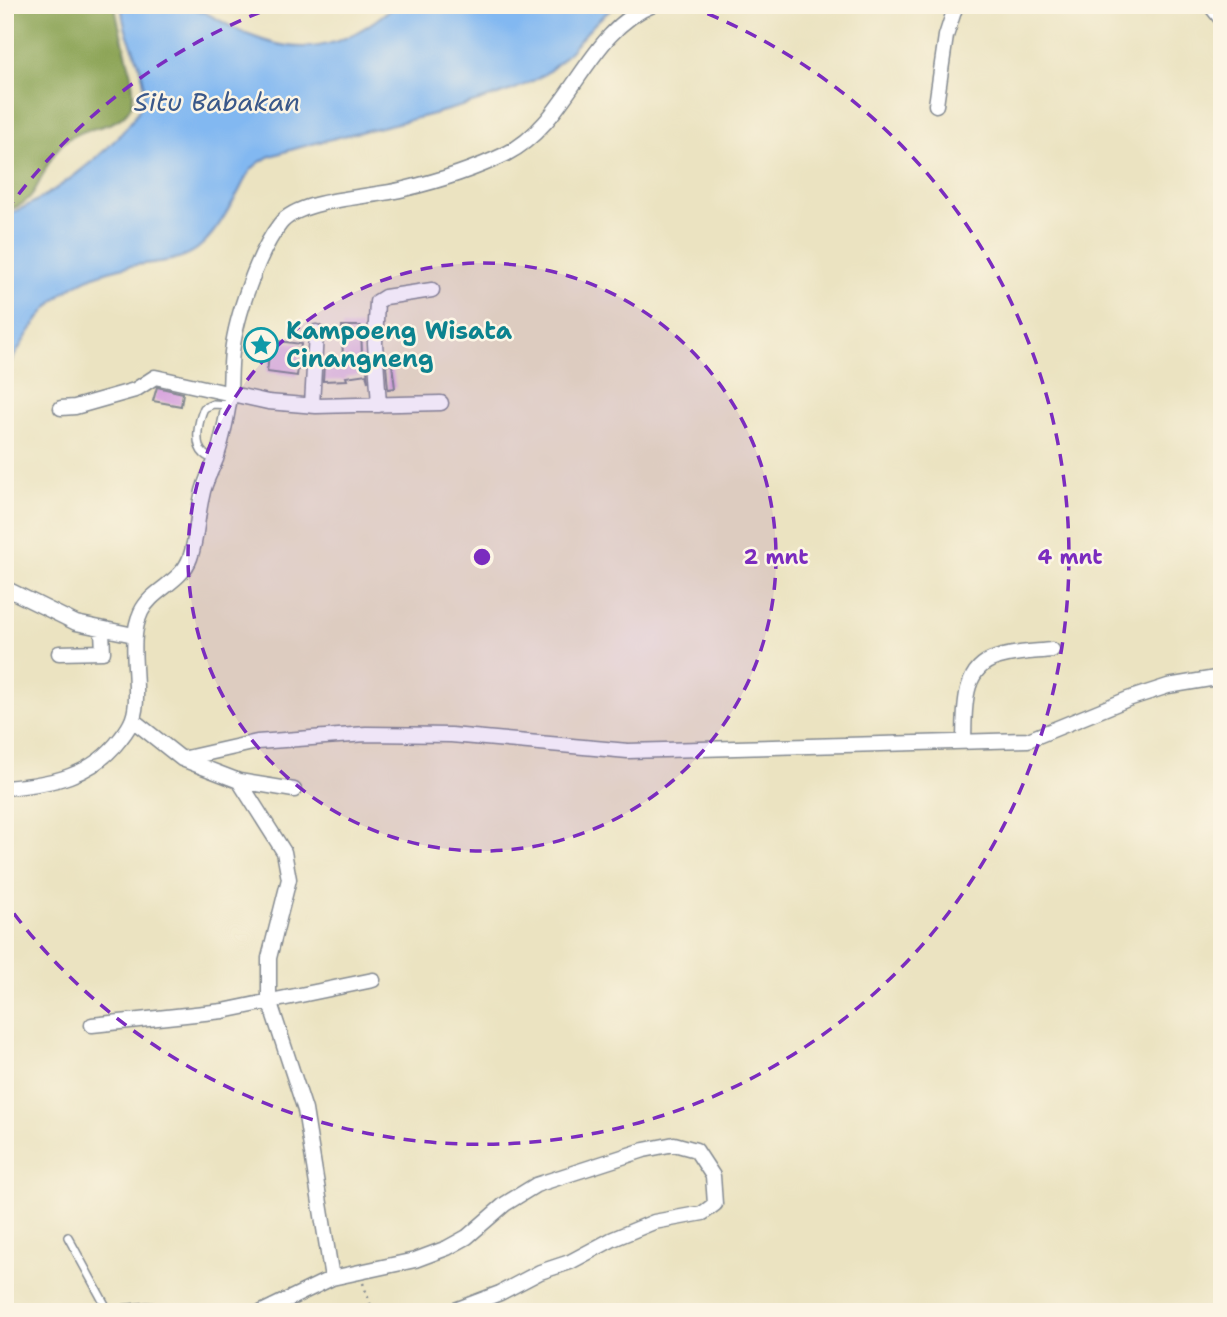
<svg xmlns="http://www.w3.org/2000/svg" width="1227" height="1317" viewBox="0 0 1227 1317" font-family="'Shantell Sans',sans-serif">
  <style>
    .forest { fill: #8ca456; stroke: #546a5a; stroke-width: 2 }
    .water { fill: #82b8f1; stroke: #4e74a8; stroke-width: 2 }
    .building { fill: #d7a4de }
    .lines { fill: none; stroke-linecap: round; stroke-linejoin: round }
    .service-casing { stroke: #838990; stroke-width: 10 }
    .minor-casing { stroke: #838990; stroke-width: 17 }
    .path { stroke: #838990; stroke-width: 2.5; stroke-dasharray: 2 5; stroke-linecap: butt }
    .service { stroke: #fff; stroke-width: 7 }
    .minor { stroke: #fff; stroke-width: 14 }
    .ring { fill: none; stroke: #7b2cbf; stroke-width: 3.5; stroke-dasharray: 12 9 }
    .labels { text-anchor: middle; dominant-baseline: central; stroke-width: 5; stroke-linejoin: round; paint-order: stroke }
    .culture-label { font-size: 24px; font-weight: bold; fill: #0d838f; stroke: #fcf5e5; text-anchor: start }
    .water-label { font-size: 26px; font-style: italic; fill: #3a588a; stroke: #fcf5e5 }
    .centre { fill: #7b2cbf; stroke: #fcf5e5; stroke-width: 3.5 }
    .ring-label { font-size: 21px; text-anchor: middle; font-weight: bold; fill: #7b2cbf; stroke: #fcf5e5; stroke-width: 5; stroke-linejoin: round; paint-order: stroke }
  </style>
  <rect width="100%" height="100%" fill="#fcf5e5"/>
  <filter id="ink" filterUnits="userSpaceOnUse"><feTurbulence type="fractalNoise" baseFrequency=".0143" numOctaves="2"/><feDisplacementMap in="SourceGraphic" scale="14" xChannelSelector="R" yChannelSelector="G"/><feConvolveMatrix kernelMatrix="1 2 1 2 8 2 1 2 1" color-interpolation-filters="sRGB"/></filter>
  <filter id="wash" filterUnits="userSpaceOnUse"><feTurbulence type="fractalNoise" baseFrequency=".00686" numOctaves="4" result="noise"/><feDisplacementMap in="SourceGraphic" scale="28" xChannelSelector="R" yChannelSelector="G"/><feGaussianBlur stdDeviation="1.57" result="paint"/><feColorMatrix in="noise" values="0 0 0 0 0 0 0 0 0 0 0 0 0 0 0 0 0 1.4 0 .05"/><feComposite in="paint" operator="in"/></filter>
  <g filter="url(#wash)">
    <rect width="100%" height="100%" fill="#ebe3c1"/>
    <path class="forest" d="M5 5H115C117 29 140 87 131 106 118 132 81 124 62 144 38 168 42 205 5 210Z"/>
    <path class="water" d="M122 5C141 5 163 2 182 5 200 8 220 21 236 29 299 60 342 51 395 5H619C587 22 571 59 540 77 520 89 497 95 475 102 407 124 336 134 268 157 264 160 259 162 255 166 247 172 243 184 238 193 227 212 215 235 197 249 178 263 152 262 130 266 58 279 39 314 5 372V214C40 208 142 131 144 94 146 62 121 36 122 5Z"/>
    <g id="blocks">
      <path class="building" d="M342 326H361L362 356 366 355 368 382 366 374 346 377 347 380 323 381 324 363H343Z
        M271 340 301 344 297 376 267 372Z
        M392 364 395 388 388 389 386 365Z
        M157 387 183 393 181 406 153 401Z"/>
    </g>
  </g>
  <g filter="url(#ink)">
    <use href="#blocks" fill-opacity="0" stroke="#838990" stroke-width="2"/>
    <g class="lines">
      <g class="service-casing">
        <path id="service" d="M215 460C212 458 207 457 204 454 193 444 199 419 204 408L213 404 229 405
          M68 1237 109 1312"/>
      </g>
      <g class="minor-casing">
        <path id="minor" d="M1210 5 1222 20
          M936 105 946 36 956 5
          M312 405 316 332
          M379 405 375 343 377 302 385 297 432 290
          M61 408 75 407 135 390 155 377 268 402 316 406 441 403
          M5 588 76 623 134 635
          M59 653 103 652 102 630
          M134 721 182 759 239 781 284 852 289 879 269 958V1000L305 1110 332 1278
          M964 740C965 712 961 668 996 658 1013 652 1034 652 1052 650
          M182 759 257 742 366 734 451 735 628 751 1028 740 1128 699 1168 686 1222 677
          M239 781 294 790
          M5 788C51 784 92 777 121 738 132 724 136 715 136 697 137 669 129 638 141 612 152 589 181 583 190 558 197 539 197 516 202 496 204 483 211 471 216 459 222 441 226 422 229 403 231 386 230 369 232 352 236 317 258 252 280 224 300 198 371 198 404 189 438 181 475 169 506 154 569 123 587 30 653 5
          M92 1025 223 1011 373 980
          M125 1312 147 1310 177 1312
          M262 1312 332 1278 415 1260 447 1248 467 1237 505 1204 536 1185 644 1150 674 1144 696 1150 713 1176 715 1204 703 1213 654 1222 613 1239 570 1262 540 1272 500 1293 450 1312"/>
      </g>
      <path class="path" d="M363 1283 373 1312
        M1206 1312 1222 1300"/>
      <use href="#service" class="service"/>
      <use href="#minor" class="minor"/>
    </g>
  </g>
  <circle cx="482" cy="557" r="294" fill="#7b2cbf" fill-opacity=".12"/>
  <g class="ring">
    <circle cx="482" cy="557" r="294"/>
    <path d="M6 211A588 588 0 0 1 276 6M688 6A588 588 0 1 1 6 903"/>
  </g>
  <defs>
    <g id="sight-ring" transform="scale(1.75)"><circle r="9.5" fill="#fcf5e5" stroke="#0f9aa8" stroke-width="1.5"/><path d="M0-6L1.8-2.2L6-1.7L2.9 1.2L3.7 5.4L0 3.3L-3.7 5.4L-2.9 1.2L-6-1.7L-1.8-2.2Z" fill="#0f9aa8"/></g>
  </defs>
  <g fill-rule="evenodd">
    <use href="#sight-ring" x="261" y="345"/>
  </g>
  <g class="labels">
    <g class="culture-label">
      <text x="286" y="331">Kampoeng Wisata<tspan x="286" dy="28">Cinangneng</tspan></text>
    </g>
    <g class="water-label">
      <text x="217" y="101">Situ Babakan</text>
    </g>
  </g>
  <circle cx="482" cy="557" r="10" class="centre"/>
  <g class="ring-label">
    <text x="776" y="564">2 mnt</text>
    <text x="1070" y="564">4 mnt</text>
  </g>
  <rect width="1227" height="1317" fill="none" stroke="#fcf5e5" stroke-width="28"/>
</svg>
